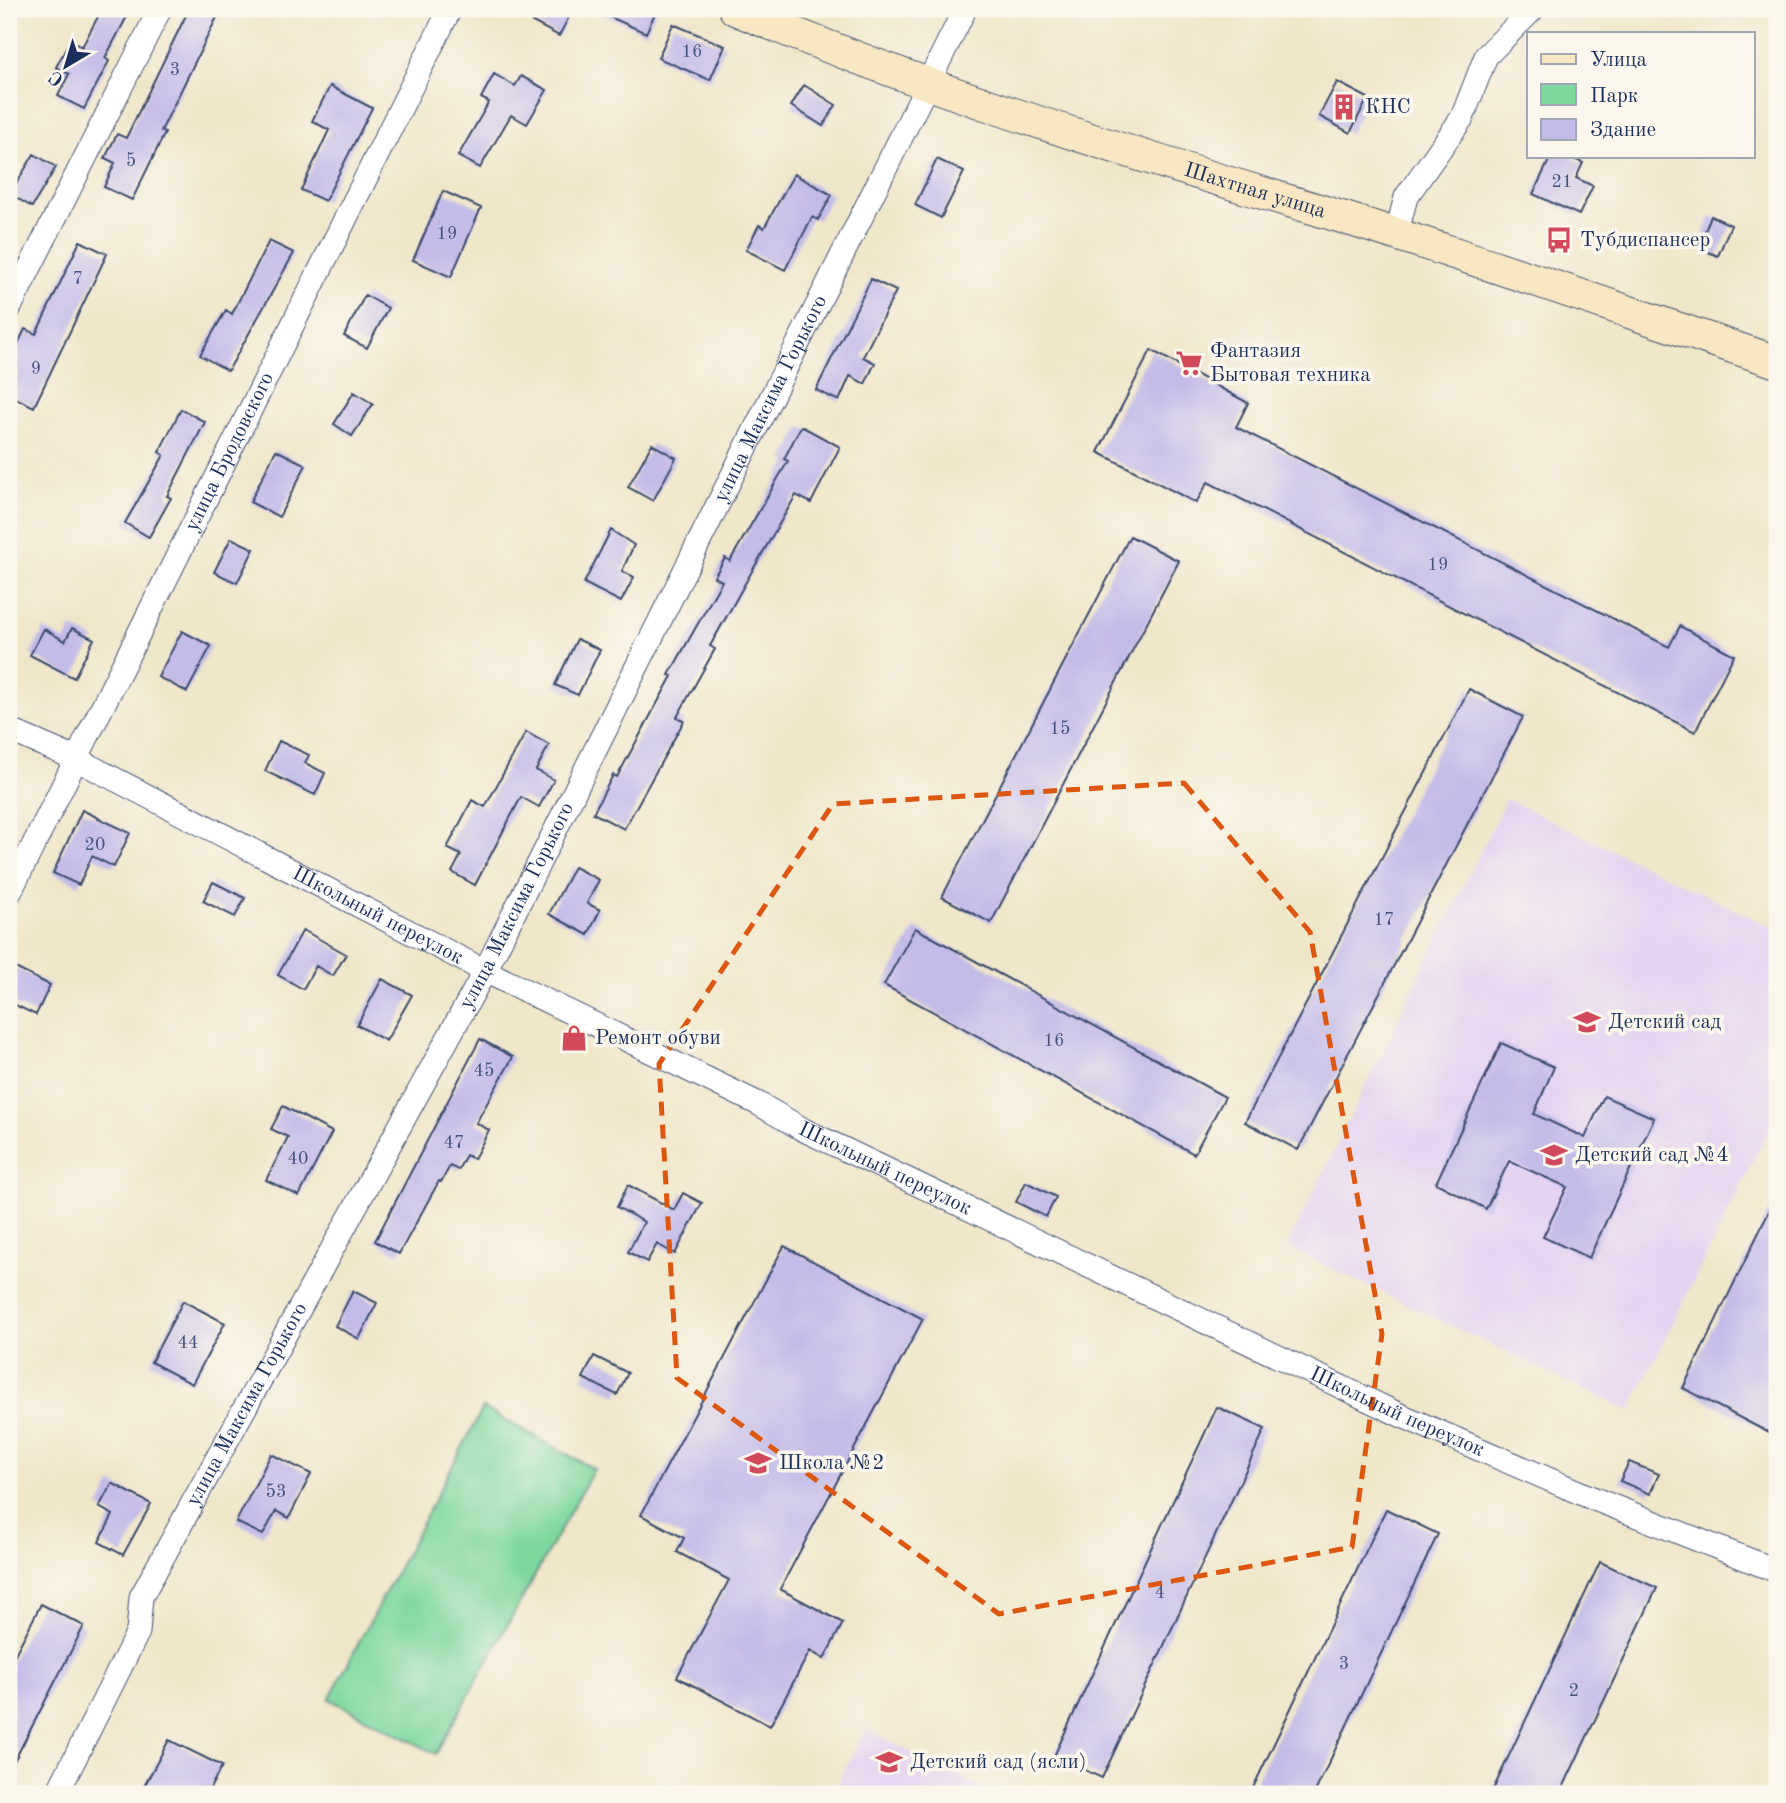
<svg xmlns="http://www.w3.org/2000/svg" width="1786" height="1803" viewBox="0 0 1786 1803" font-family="'Old Standard TT',serif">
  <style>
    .built { fill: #e5d3f1 }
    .green { fill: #7dd79e; stroke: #4c837e; stroke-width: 2 }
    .building { fill: #c4bce8 }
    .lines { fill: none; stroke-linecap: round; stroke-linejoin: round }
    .street-casing { stroke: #3b4a6e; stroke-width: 25 }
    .secondary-casing { stroke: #3b4a6e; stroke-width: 34 }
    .street { stroke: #fff; stroke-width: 23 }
    .secondary { stroke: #f9e7c3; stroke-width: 32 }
    .marked { fill: none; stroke: #de5710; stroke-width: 5; stroke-dasharray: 14 9; stroke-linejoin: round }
    .labels { text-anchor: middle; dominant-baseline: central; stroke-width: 7; stroke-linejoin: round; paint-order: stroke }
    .number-label { font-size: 18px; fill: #455280 }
    .poi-label { font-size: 21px; fill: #1b2f5e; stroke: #fbf7ec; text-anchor: start }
    .street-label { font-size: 21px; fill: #1b2f5e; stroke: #fbf7ec }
  </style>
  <rect width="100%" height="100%" fill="#fbf7ec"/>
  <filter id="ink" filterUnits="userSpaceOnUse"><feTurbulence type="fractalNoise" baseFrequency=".0143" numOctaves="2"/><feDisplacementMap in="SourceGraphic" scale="14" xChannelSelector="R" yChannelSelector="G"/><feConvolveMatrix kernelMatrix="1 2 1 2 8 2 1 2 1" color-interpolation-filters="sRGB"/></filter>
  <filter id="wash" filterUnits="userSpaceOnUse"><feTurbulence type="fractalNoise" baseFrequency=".00686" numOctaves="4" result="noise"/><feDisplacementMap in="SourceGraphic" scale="28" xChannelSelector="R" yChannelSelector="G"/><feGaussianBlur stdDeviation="1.57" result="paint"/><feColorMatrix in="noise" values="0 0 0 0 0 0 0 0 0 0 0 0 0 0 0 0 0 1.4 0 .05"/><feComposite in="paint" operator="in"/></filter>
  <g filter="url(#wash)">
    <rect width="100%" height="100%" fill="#f0e6ca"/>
    <path class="built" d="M1506 799 1777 930V1113L1629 1411 1287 1247Z
      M866 1729 993 1794H832Z"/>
    <path class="green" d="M483 1408 594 1469 436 1754 329 1699Z"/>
    <g id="blocks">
      <path class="building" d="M102 9H131L105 58 109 61 84 109 58 96 69 74 56 67 70 41 82 47Z
        M189 9H221L161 131 165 133 132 200 104 187 115 163 105 158 117 134 126 138Z
        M508 9H573L559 36Z
        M592 9H657L646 33Z
        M673 24 725 46 710 80 658 58Z
        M494 74 515 86 521 76 547 90 527 124 511 115 480 168 458 156 489 102 481 98Z
        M1337 82 1368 98 1350 133 1319 116Z
        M804 85 836 105 823 126 791 106Z
        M330 86 372 108 325 201 301 190 329 130 312 121Z
        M34 154 56 167 32 207 10 194Z
        M1551 156H1567L1583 163 1576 178 1593 186 1579 215 1533 194Z
        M937 159 964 172 941 218 915 205Z
        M794 174 832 195 818 220 812 217 785 270 746 250 759 225 764 228Z
        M443 191 481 208 451 277 413 260Z
        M1711 216 1731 225 1718 256 1698 248Z
        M80 241 107 254 34 407 9 395V363L25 329 36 334Z
        M269 241 294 253 228 371 200 355 226 310 232 314Z
        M871 279 896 291 863 357 875 363 865 384 850 376 839 401 816 390Z
        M365 295 388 308 367 348 344 336Z
        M1151 350 1248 403 1236 427 1669 647 1680 626 1734 655 1695 732 1208 482 1196 503 1098 452Z
        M354 392 373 404 352 436 334 424Z
        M181 409 205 422 167 496 171 498 149 537 125 523 164 455 159 452Z
        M801 426 840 447 811 503 796 495 751 573 710 646 715 649 677 717 684 721 624 829 593 813 613 775 617 777 672 676 669 675 722 581 714 577 725 558 730 561 788 461 784 459Z
        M652 444 676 458 653 501 628 487Z
        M276 450 306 465 279 517 250 502Z
        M611 530 634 545 622 571 634 577 621 602 584 583Z
        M1130 536 1179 561 991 923 942 897Z
        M231 538 254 549 237 583 214 572Z
        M72 628 94 639 74 678 30 655 44 629 65 641Z
        M182 631 211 646 187 692 158 677Z
        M577 639 600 650 578 695 555 685Z
        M1469 689 1523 717 1298 1150 1245 1122Z
        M526 732 549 745 536 770 554 780 539 807 521 797 475 885 452 872 461 855 447 848 472 800 485 807Z
        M279 741 309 755 305 763 325 773 315 795 265 771Z
        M82 810 130 833 114 867 92 856 79 885 53 873Z
        M574 867 599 880 587 903 600 910 588 935 549 914Z
        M213 882 245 898 235 917 203 901Z
        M915 928 1225 1097 1194 1154 884 985Z
        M303 930 346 954 333 976 316 966 303 989 278 975Z
        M9 965 50 985 36 1015 9 1002Z
        M382 979 412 995 386 1041 357 1025Z
        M480 1039 513 1057 476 1123 489 1130 474 1159 466 1155 458 1170 450 1166 441 1182 439 1181 399 1254 375 1241Z
        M1501 1043 1554 1067 1534 1114 1585 1138 1604 1096 1654 1118 1589 1258 1543 1237 1567 1187 1509 1161 1486 1209 1436 1183Z
        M283 1106 332 1132 299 1196 266 1180 288 1137 271 1129Z
        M1026 1182 1056 1197 1046 1217 1016 1202Z
        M628 1185 674 1210 683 1193 702 1203 675 1254 657 1244 647 1262 628 1252 644 1222 617 1207Z
        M1777 1195V1437L1683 1388Z
        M784 1246 923 1319 780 1589 843 1623 824 1659 810 1651 770 1726 677 1677 729 1580 677 1552 684 1538 641 1515Z
        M353 1291 377 1303 359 1339 335 1326Z
        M183 1301 225 1323 192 1384 151 1362Z
        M594 1356 628 1373 617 1395 583 1378Z
        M1217 1407 1265 1429 1102 1778 1054 1756Z
        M271 1454 311 1474 289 1518 276 1511 263 1535 236 1522Z
        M1629 1462 1659 1474 1650 1494 1620 1481Z
        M112 1483 151 1504 123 1555 99 1542 113 1515 99 1507Z
        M1386 1509 1438 1534 1314 1794H1250Z
        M1600 1562 1657 1588 1560 1794H1491Z
        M41 1604 84 1626 9 1771V1666Z
        M169 1740 222 1766 207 1794H140Z"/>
    </g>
  </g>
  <g filter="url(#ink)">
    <use href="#blocks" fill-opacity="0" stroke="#3b4a6e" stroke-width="2"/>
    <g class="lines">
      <g class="street-casing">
        <g id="street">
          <path d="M1396 235 1406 197 1462 118 1486 56 1533 9"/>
          <path d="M9 309 160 9"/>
          <path id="s1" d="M9 730 76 759 485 971 759 1104 804 1130 1400 1415 1592 1498 1777 1571"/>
          <path id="s2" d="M9 894 450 9"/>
          <path id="s3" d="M57 1794 138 1632 141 1597 485 971 965 9"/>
        </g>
      </g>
      <g class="secondary-casing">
        <g id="secondary">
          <path id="s4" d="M735 9C915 85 1103 145 1289 201 1453 250 1615 308 1777 362"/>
        </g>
      </g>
      <use href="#street" class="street"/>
      <use href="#secondary" class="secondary"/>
    </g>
  </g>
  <path class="marked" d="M1184 783 1310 932 1382 1334 1352 1547 999 1614 677 1378 659 1064 833 804Z"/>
  <defs>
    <g id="building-bare" transform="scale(2.1)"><path d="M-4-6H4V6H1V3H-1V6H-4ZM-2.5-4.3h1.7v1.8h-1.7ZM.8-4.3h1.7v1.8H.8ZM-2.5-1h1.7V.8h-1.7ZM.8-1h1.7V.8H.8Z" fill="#d1495b" stroke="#fbf7ec" stroke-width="2.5" paint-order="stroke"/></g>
    <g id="bus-bare" transform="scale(2.1)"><path d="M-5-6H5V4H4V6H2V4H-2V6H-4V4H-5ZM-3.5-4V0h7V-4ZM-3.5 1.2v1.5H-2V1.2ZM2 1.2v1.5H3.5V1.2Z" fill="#d1495b" stroke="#fbf7ec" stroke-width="2.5" paint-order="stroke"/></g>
    <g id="supermarket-bare" transform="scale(2.1)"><path d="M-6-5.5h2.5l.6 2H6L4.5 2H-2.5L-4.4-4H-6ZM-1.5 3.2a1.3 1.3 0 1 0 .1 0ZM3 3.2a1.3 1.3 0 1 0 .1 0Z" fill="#d1495b" stroke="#fbf7ec" stroke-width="2.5" paint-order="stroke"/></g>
    <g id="school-bare" transform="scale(2.1)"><path d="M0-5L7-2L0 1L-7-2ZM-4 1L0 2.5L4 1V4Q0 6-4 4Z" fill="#d1495b" stroke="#fbf7ec" stroke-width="2.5" paint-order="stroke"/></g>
    <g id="shop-bare" transform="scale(2.1)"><path d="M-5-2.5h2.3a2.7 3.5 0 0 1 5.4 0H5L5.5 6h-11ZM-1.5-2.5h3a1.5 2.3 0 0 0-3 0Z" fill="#d1495b" stroke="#fbf7ec" stroke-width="2.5" paint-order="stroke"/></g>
  </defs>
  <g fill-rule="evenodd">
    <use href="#building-bare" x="1344" y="107"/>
    <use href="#bus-bare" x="1559" y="240"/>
    <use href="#supermarket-bare" x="1189" y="363"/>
    <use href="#school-bare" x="1587" y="1022"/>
    <use href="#shop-bare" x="574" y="1038"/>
    <use href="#school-bare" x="1554" y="1155"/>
    <use href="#school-bare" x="758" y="1463"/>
    <use href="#school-bare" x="889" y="1762"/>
  </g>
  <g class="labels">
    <g class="number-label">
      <text x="692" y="52">16</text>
      <text x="175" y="70">3</text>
      <text x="131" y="161">5</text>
      <text x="1562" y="182">21</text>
      <text x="447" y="234">19</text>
      <text x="78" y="279">7</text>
      <text x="36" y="369">9</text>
      <text x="1438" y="565">19</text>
      <text x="1060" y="729">15</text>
      <text x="95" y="845">20</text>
      <text x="1384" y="920">17</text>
      <text x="1054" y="1041">16</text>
      <text x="484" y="1071">45</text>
      <text x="454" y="1143">47</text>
      <text x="298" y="1159">40</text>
      <text x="188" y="1343">44</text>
      <text x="276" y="1492">53</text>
      <text x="1160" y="1593">4</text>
      <text x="1344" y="1664">3</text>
      <text x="1574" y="1691">2</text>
    </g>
    <g class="poi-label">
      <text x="1365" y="107">КНС</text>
      <text x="1580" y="240">Тубдиспансер</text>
      <text x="1210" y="351">Фантазия<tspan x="1210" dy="24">Бытовая техника</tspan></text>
      <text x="1608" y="1022">Детский сад</text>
      <text x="595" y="1038">Ремонт обуви</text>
      <text x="1575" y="1155">Детский сад №4</text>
      <text x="779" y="1463">Школа №2</text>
      <text x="910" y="1762">Детский сад (ясли)</text>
    </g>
    <g class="street-label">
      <text stroke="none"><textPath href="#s4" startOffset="551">Шахтная улица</textPath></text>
      <text stroke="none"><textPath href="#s3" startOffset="1570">улица Максима Горького</textPath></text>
      <text stroke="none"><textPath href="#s2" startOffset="494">улица Бродовского</textPath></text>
      <text stroke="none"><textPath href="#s3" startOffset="1003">улица Максима Горького</textPath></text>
      <text stroke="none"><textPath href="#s1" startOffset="413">Школьный переулок</textPath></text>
      <text stroke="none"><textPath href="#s1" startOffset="980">Школьный переулок</textPath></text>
      <text stroke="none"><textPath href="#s3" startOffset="436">улица Максима Горького</textPath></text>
      <text stroke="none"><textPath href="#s1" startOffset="1547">Школьный переулок</textPath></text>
    </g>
  </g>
  <rect width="1786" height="1803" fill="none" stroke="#fbf7ec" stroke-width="35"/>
  <rect x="1527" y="32" width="228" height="126" fill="#fbf7ec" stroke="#a1a7b3" stroke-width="2"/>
  <rect x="1541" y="54" width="35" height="10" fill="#f9e7c3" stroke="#a1a7b3" stroke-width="2"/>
  <text x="1590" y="66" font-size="21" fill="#1b2f5e">Улица</text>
  <rect x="1541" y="84" width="35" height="21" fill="#7dd79e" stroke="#a1a7b3" stroke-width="2"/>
  <text x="1590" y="102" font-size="21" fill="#1b2f5e">Парк</text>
  <rect x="1541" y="119" width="35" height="21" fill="#c4bce8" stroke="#a1a7b3" stroke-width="2"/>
  <text x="1590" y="136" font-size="21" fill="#1b2f5e">Здание</text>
  <g transform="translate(66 66) rotate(218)" stroke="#fbf7ec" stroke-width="5" paint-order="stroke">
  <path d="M0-5L12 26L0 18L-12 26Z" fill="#1b2f5e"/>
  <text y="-10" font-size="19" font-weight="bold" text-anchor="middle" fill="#1b2f5e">С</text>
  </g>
</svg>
